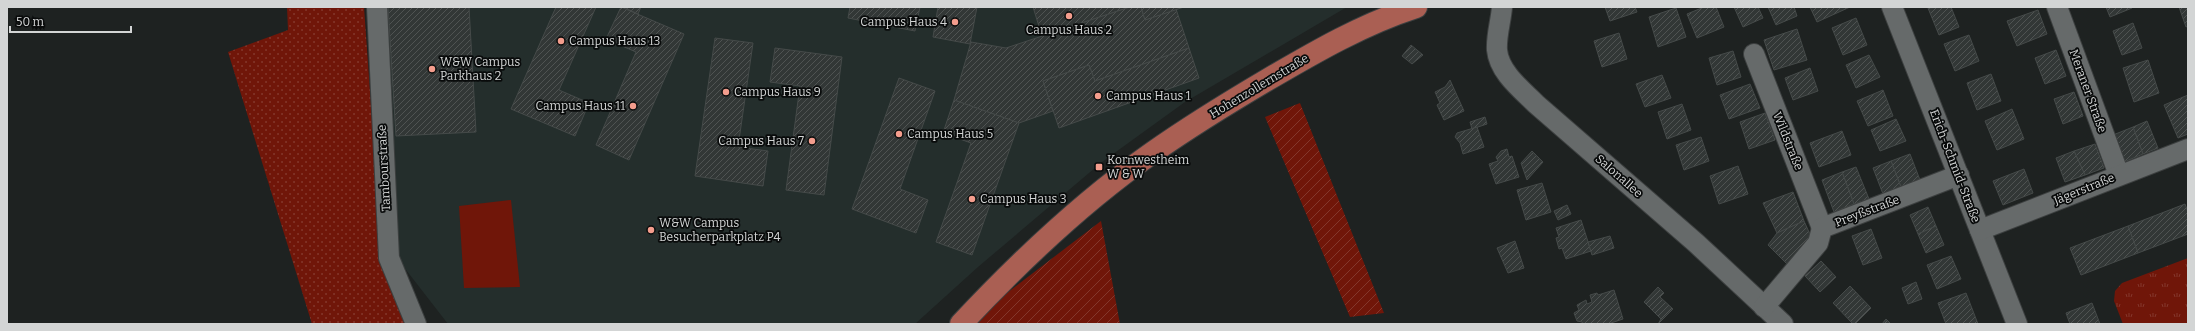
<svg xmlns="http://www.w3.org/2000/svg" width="2195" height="331" viewBox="0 0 2195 331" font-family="Bitter,serif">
  <defs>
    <pattern id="grass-dots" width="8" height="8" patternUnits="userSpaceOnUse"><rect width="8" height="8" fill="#701609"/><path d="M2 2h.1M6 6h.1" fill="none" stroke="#84372c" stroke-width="1.8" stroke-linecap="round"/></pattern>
    <pattern id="park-tufts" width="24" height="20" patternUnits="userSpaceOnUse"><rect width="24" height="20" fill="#701609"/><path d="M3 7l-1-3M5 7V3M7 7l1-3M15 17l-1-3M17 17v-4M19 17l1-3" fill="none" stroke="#84372c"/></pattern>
    <pattern id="garden-furrows" width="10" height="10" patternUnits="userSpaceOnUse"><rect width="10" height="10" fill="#701609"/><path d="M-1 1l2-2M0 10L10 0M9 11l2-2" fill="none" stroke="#84372c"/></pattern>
    <pattern id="building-hatch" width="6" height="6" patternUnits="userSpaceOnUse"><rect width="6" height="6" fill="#323736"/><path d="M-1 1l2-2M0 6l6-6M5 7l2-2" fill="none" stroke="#4f5352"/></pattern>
  </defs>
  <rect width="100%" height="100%" fill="#1e2221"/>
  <!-- built -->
  <path fill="#242e2c" d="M383 7H1347L1185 102 1102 162 978 267 915 324H448L396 257Z"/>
  <!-- grass -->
  <path fill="url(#grass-dots)" d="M287 7H364L382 260 409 324H312L228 52 288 30Z"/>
  <!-- park -->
  <path fill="url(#park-tufts)" d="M2188 258V324H2123L2114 301 2115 291 2122 283Z"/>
  <!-- garden -->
  <g fill="url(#garden-furrows)">
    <path d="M1300 103 1384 313 1350 317 1265 117Z"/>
    <path d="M1101 221 1120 324H976L995 302Z"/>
  </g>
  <!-- pitch -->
  <path fill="#701609" d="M511 200 520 287 464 288 459 206Z"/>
  <!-- building -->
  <g fill="url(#building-hatch)" stroke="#454a49">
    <path d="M388 7H469L476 132 396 136Z"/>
    <path d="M556 7H596L559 90 589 103 575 136 511 109Z"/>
    <path d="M621 7 684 34 629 160 596 145 636 52 606 39Z"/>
    <path d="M623 7H641L638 14Z"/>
    <path d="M850 7H920L915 31 848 18Z"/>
    <path d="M938 7H977L970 44 933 37Z"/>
    <path d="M1033 7H1130L1042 36Z"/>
    <path d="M1130 7H1141L1145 20 1176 9 1189 48 1095 81 1089 65 1043 81 1053 111 1019 123 954 100 971 42 1006 48Z"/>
    <path d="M1141 7H1184L1145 20Z"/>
    <path d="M1605 7H1635L1637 12 1610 21Z"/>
    <path d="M1704 7H1716L1724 27 1697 38 1687 14Z"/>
    <path d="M1734 7H1758L1763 18 1743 27Z"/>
    <path d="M1768 7H1794L1797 16 1776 25Z"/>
    <path d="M1810 7H1850L1817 22Z"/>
    <path d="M1951 7 1959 27 1939 35 1928 8Z"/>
    <path d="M2106 7H2131L2132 8 2110 17Z"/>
    <path d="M2179 7H2188V26L2186 27Z"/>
    <path d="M1676 8 1686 37 1658 47 1649 17Z"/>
    <path d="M2038 10 2047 34 2017 46 2007 21Z"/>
    <path d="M1856 18 1867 45 1843 55 1832 28Z"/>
    <path d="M2133 23 2142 48 2122 55 2113 31Z"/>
    <path d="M1797 29 1807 60 1774 70 1764 40Z"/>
    <path d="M1619 33 1627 59 1602 67 1594 41Z"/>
    <path d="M1969 35 1979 61 1955 71 1944 44Z"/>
    <path d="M715 38 753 43 738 147 768 151 763 186 695 176Z"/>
    <path d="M1411 45 1423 55 1412 64 1402 56Z"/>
    <path d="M775 48 842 57 824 195 786 190 800 86 770 82Z"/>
    <path d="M1189 48 1199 78 1059 128 1043 81 1089 65 1095 81Z"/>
    <path d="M2056 50 2066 76 2045 84 2035 58Z"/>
    <path d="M1733 51 1741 77 1717 85 1709 58Z"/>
    <path d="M1869 55 1880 77 1856 88 1846 65Z"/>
    <path d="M2148 60 2159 93 2134 102 2123 68Z"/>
    <path d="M1810 68 1818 91 1793 100 1785 78Z"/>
    <path d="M1991 74 2001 101 1977 110 1967 83Z"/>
    <path d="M1662 75 1671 98 1645 107 1636 84Z"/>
    <path d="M899 78 935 91 900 189 928 200 916 233 852 209Z"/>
    <path d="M1450 80 1464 111 1444 120 1437 105 1440 103 1435 92 1445 87Z"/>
    <path d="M1750 84 1760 108 1729 119 1720 95Z"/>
    <path d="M1883 90 1893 116 1868 126 1857 101Z"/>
    <path d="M2074 92 2083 116 2063 124 2054 99Z"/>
    <path d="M2188 95V134L2178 138 2164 105Z"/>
    <path d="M954 100 1019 123 972 255 936 242 971 143 943 133Z"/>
    <path d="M1682 104 1691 130 1667 139 1658 112Z"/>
    <path d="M2012 109 2024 139 1997 150 1985 121Z"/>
    <path d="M1765 113 1775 140 1749 149 1740 122Z"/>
    <path d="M1485 117 1487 124 1472 129 1470 122Z"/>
    <path d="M1896 119 1906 141 1880 151 1871 130Z"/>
    <path d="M2147 121 2158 148 2143 154 2133 127Z"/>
    <path d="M1477 127 1484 147 1463 154 1460 143 1455 137 1457 133Z"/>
    <path d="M2133 127 2143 154 2124 162 2113 135Z"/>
    <path d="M1842 131 1851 155 1819 167 1810 143Z"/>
    <path d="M1701 137 1709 161 1684 170 1676 145Z"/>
    <path d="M2095 144 2104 168 2085 175 2074 151Z"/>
    <path d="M1507 149 1509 157 1512 156 1519 177 1496 184 1489 164 1498 161 1496 157 1501 151Z"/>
    <path d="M1532 151 1543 162 1527 180 1521 163Z"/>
    <path d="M2074 151 2085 175 2065 182 2056 158Z"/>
    <path d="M1910 154 1920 180 1901 187 1891 161Z"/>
    <path d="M1891 161 1901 187 1883 194 1873 168Z"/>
    <path d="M1738 166 1748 194 1719 204 1710 176Z"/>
    <path d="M1856 167 1869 199 1854 204 1842 172Z"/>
    <path d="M2024 169 2033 193 2003 205 1993 181Z"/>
    <path d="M1842 172 1854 204 1834 212 1822 180Z"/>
    <path d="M1542 183 1551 212 1526 220 1517 190Z"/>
    <path d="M1793 192 1804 221 1777 233 1763 203Z"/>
    <path d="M2185 204 2188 212V234L2138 253 2128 226Z"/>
    <path d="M1567 205 1571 214 1558 220 1554 211Z"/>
    <path d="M1928 207 1936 226 1918 234 1910 215Z"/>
    <path d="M1581 220 1591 251 1566 259 1562 248 1559 249 1556 238 1559 237 1556 228Z"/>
    <path d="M1804 221 1813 241 1792 269 1768 245 1777 233Z"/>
    <path d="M1936 226 1944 245 1926 253 1918 234Z"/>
    <path d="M2128 226 2138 253 2081 275 2070 248Z"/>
    <path d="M1871 229 1882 258 1863 265 1852 236Z"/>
    <path d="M1610 236 1614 248 1592 255 1588 242Z"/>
    <path d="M1515 241 1524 268 1508 273 1497 248Z"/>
    <path d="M1951 256 1961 279 1937 289 1927 265Z"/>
    <path d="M1821 261 1836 277 1820 292 1805 276Z"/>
    <path d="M1916 282 1922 299 1908 304 1902 288Z"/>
    <path d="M1850 286 1871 308 1855 324H1853L1833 303Z"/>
    <path d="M1658 287 1664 293 1660 297 1673 309 1658 324 1661 319 1644 302Z"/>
    <path d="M1614 290 1623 319 1608 324H1583L1582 322 1577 321 1574 313 1579 310 1577 305 1586 300 1587 304 1592 302 1590 295 1597 293 1598 295Z"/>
    <path d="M1966 293 1978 324H1946L1938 303Z"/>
    <path d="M2092 303 2100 324H2070L2066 313Z"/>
    <path d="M1886 319 1891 324H1882Z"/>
  </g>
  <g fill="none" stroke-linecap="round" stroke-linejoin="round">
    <!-- minor casing -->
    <g stroke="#3d4040" stroke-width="22">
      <g id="minor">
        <path d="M377 7 389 258 416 324"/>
        <path d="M1502 7C1501 21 1496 36 1497 50 1499 72 1521 89 1536 104L1696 243 1783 324"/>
        <path d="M1892 7 2017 324"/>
        <path d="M2057 7 2119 175"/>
        <path d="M1754 54 1822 228"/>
        <path d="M1980 230 2188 149"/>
        <path d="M1764 307 1818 243 1822 228 1959 175"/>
      </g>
    </g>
    <!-- major casing -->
    <g stroke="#3d4040" stroke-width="24">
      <path id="major" d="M961 324C1019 262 1082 202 1152 153 1189 127 1228 103 1267 80 1315 52 1363 24 1416 7"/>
    </g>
    <!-- minor -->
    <use href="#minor" stroke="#666a6a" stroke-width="20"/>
    <!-- major -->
    <use href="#major" stroke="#aa5f53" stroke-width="22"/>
  </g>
  <!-- markers -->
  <g fill="#f49d8d" stroke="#090b0b" stroke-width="1.5">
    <circle cx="1069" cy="16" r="4"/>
    <circle cx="955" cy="22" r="4"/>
    <circle cx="561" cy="41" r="4"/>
    <circle cx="432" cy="69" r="4"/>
    <circle cx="726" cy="92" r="4"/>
    <circle cx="1098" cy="96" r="4"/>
    <circle cx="633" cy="106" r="4"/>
    <circle cx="899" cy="134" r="4"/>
    <circle cx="812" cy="141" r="4"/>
    <rect x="1095" y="163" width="8" height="8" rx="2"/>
    <circle cx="972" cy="199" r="4"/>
    <circle cx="651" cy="230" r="4"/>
  </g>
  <g text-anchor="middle" stroke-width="3.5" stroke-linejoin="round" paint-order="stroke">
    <!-- poi labels -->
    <g font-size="12" fill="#d3d5d5" stroke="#090b0b" text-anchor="start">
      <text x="947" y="26" text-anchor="end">Campus Haus 4</text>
      <text x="1069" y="34" text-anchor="middle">Campus Haus 2</text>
      <text x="569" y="45">Campus Haus 13</text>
      <text x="440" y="66">W&amp;W Campus<tspan x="440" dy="14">Parkhaus 2</tspan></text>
      <text x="734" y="96">Campus Haus 9</text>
      <text x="1106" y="100">Campus Haus 1</text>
      <text x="625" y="110" text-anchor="end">Campus Haus 11</text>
      <text x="907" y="138">Campus Haus 5</text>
      <text x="804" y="145" text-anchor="end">Campus Haus 7</text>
      <text x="1107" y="164">Kornwestheim<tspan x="1107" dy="14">W &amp; W</tspan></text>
      <text x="980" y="203">Campus Haus 3</text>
      <text x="659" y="227">W&amp;W Campus<tspan x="659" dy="14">Besucherparkplatz P4</tspan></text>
    </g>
    <!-- street labels -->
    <g font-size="12" fill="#d3d5d5" stroke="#090b0b">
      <text transform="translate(1259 86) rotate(-31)" y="4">Hohenzollernstraße</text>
      <text transform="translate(2088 91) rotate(70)" y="4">Meraner Straße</text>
      <text transform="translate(1788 141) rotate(68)" y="4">Wildstraße</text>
      <text transform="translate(1955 166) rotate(69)" y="4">Erich-Schmid-Straße</text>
      <text transform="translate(384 168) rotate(-93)" y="4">Tambourstraße</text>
      <text transform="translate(1619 176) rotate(41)" y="4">Salonallee</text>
      <text transform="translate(2084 189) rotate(-22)" y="4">Jägerstraße</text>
      <text transform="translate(1867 211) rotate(-21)" y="4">Preyßstraße</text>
    </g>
  </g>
  <!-- border -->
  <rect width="2195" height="331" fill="none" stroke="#d3d5d5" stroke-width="16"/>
  <!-- scale -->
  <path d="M10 26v6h121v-6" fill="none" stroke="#d3d5d5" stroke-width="2"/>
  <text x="16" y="26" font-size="12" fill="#d3d5d5" stroke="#090b0b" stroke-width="3" paint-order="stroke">50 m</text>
</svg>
